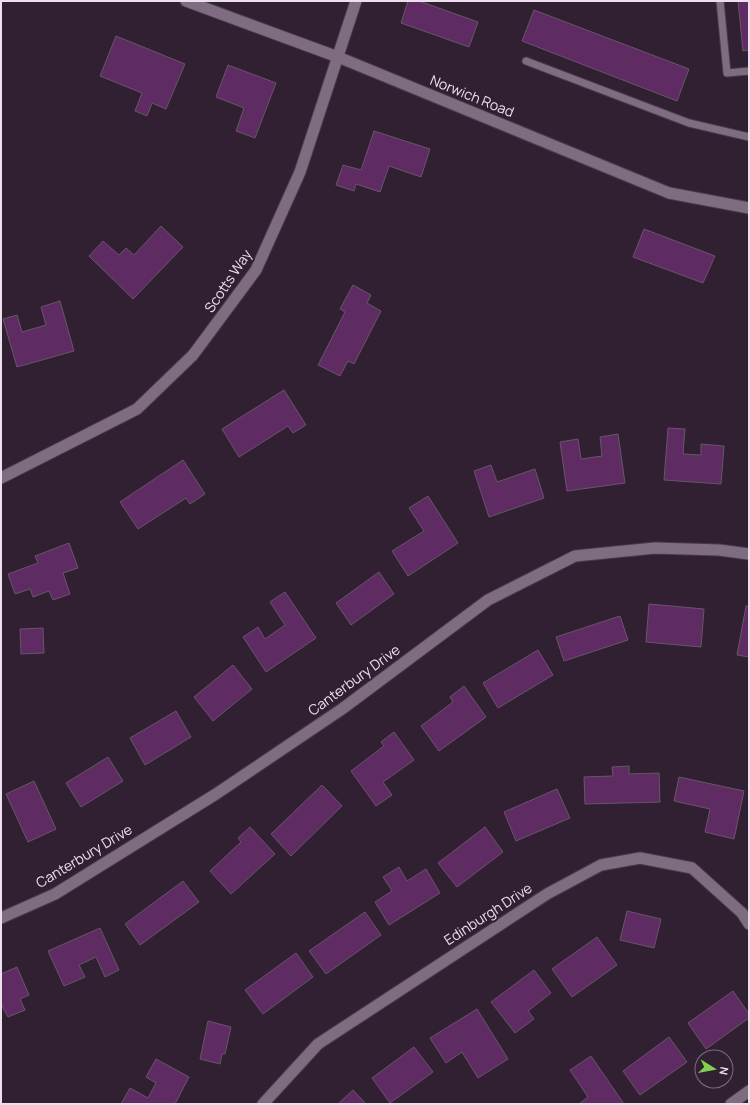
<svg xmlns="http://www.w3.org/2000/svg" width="750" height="1105" viewBox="0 0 750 1105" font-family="Manrope,sans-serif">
  <rect width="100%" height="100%" fill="#302031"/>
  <!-- building -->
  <g fill="#5e2c63" stroke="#685569">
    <path d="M408 1H419L478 22 469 47 401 23Z"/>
    <path d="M738 1H749V50L743 51Z"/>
    <path d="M534 10 689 69 677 101 522 41Z"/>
    <path d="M116 36 185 64 166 109 152 103 147 116 135 111 142 93 100 76Z"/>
    <path d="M228 65 276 83 255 138 236 131 244 108 216 97Z"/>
    <path d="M374 131 430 149 421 177 389 166 380 192 356 184 354 191 336 185 343 165 361 170Z"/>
    <path d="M161 226 183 247 133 299 89 256 103 241 119 255 126 248 134 255Z"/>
    <path d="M644 229 715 256 703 283 633 257Z"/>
    <path d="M353 285 371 295 367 303 381 311 354 364 348 361 340 376 318 365 345 312 340 309Z"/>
    <path d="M60 301 74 351 17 367 3 319 17 315 22 332 46 325 41 307Z"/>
    <path d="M284 390 306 425 293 433 288 426 239 457 222 429Z"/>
    <path d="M668 428 685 429 683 454 701 455V444L724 446 721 484 664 480Z"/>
    <path d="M618 434 625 483 567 491 560 442 578 439 581 459 602 456 600 437Z"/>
    <path d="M183 460 205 494 190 504 186 498 138 529 120 502Z"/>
    <path d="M491 465 497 482 535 469 544 498 489 517 474 471Z"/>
    <path d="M428 496 458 543 408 576 392 551 424 531 409 508Z"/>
    <path d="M69 543 78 568 63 573 70 594 53 600 49 591 33 597 30 589 15 594 8 574 38 563 35 556Z"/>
    <path d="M379 572 394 594 351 625 336 603Z"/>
    <path d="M285 592 316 638 266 672 243 637 258 627 265 639 285 625 270 602Z"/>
    <path d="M649 604 704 609 701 647 646 642Z"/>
    <path d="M746 606H749V657L737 655Z"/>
    <path d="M620 616 628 640 564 661 556 637Z"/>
    <path d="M43 628 44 653 21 654 20 629Z"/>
    <path d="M538 650 553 675 498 708 483 683Z"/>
    <path d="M233 665 252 689 213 721 194 697Z"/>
    <path d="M464 686 486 717 439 751 421 726 453 702 450 697Z"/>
    <path d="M176 711 191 737 145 765 130 738Z"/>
    <path d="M394 732 414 760 383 782 392 795 376 806 351 771 384 746 381 742Z"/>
    <path d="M108 757 123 781 81 807 66 783Z"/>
    <path d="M629 766V774L659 773 660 802 585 804 584 777 613 776 612 767Z"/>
    <path d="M679 777 744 791 734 839 705 832 710 809 674 801Z"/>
    <path d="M34 781 56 829 28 842 6 794Z"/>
    <path d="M322 785 342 806 291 856 271 834Z"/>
    <path d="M557 789 570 818 516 841 504 812Z"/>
    <path d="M250 827 275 854 231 894 210 871 241 842 238 838Z"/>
    <path d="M485 827 503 852 457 887 438 863Z"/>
    <path d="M399 867 407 881 426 869 440 893 389 925 375 902 392 891 383 877Z"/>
    <path d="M183 881 199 902 140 945 125 924Z"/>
    <path d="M627 911 661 919 654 948 620 940Z"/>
    <path d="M365 912 381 935 326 974 309 951Z"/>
    <path d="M100 928 119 970 105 977 96 957 79 965 85 977 64 986 48 951Z"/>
    <path d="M597 937 617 965 572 997 552 969Z"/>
    <path d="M296 953 313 977 263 1014 245 990Z"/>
    <path d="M17 967 29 995 20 999 25 1010 8 1017 1 1004V974Z"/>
    <path d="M534 970 551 993 528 1011 534 1019 515 1033 491 1002Z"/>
    <path d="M733 991 749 1014V1018L706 1049 688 1023Z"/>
    <path d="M477 1009 508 1059 478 1078 462 1052 446 1063 430 1038Z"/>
    <path d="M208 1021 231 1027 225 1054H222L220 1064 200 1059Z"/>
    <path d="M669 1037 687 1062 640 1095 623 1071Z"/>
    <path d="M414 1047 433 1072 390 1103 372 1078Z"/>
    <path d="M591 1056 624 1104H579L588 1097 570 1070Z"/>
    <path d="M156 1059 189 1077 175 1104H121L130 1088 148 1098 156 1083 146 1077Z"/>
    <path d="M353 1090 366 1104H338Z"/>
  </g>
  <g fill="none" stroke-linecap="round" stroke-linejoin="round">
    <!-- service casing -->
    <g stroke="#4a3d4b" stroke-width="9">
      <g id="service">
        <path d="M720 1 727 73 749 71"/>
        <path d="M526 61 689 123 749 137"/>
      </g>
    </g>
    <!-- minor casing -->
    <g stroke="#4a3d4b" stroke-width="13">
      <g id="minor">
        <path d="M186 1 338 57 669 193 749 208"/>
        <path d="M1 478 137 409 193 355 256 270 300 172 356 1"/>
        <path d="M1 918 55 894 216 794 342 709 488 600 575 556 655 548 719 550 749 554"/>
        <path d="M263 1104 318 1044 547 894 601 865 640 858 692 868 742 913 749 924"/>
        <path d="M731 1104 749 1091"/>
      </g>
    </g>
    <!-- service -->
    <use href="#service" stroke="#7f6c80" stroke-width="7"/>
    <!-- minor -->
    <use href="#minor" stroke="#7f6c80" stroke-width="11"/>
  </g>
  <g text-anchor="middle" stroke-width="4" stroke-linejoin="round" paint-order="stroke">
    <!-- street labels -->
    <g font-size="14" fill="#ebe0eb" stroke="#302031">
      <text transform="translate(472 96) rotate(22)" y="5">Norwich Road</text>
      <text transform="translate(228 281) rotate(-56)" y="5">Scotts Way</text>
      <text transform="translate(354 680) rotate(-36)" y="5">Canterbury Drive</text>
      <text transform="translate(84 856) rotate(-31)" y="5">Canterbury Drive</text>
      <text transform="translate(488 914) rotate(-33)" y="5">Edinburgh Drive</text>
    </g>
  </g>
  <!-- border -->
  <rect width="750" height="1105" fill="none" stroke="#ebe0eb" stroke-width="4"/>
  <!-- north arrow -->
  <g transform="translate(714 1069) rotate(101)"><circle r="19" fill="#302031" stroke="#7b6d7b"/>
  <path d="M0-3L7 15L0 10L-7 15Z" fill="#82d050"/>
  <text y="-6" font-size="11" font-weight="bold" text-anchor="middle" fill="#ebe0eb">N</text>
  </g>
</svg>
